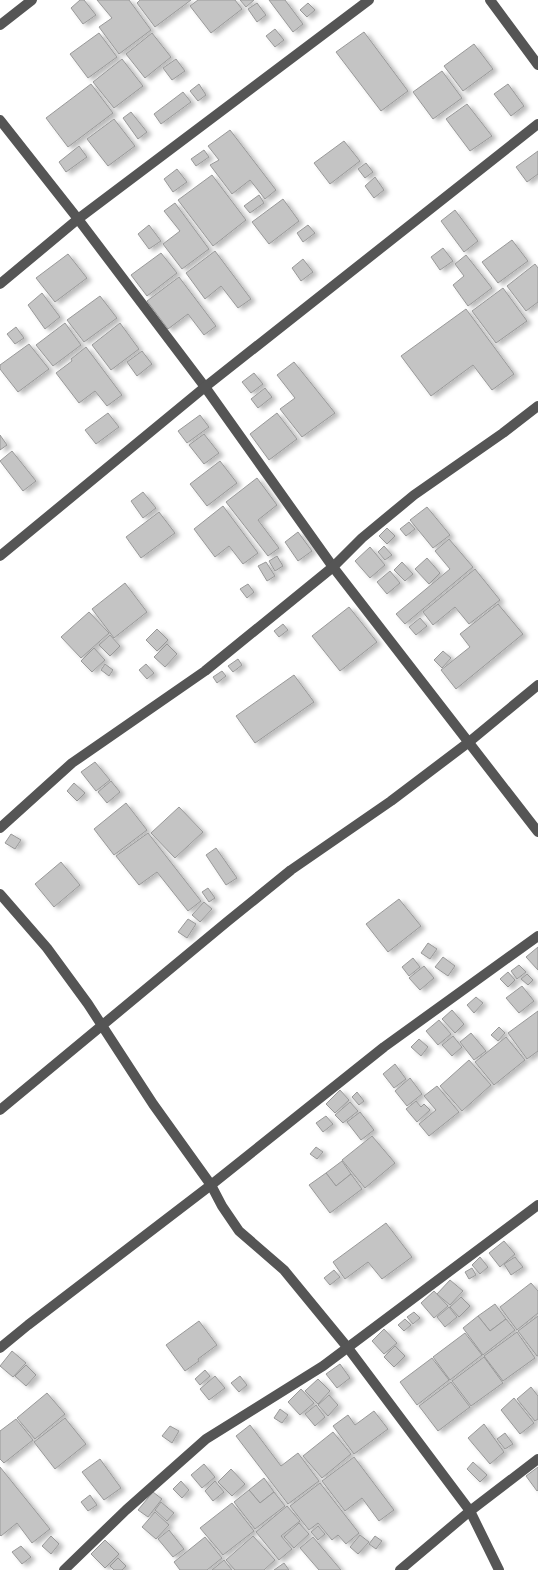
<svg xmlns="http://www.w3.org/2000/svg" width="538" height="1570" viewBox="0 0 538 1570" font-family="'Golos Text',sans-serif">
  <defs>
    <filter id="shadow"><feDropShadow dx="4.5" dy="2.5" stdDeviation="2" flood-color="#0004"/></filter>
  </defs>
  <rect width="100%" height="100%" fill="#fff"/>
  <!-- building -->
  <g fill="#c4c4c4" stroke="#999" filter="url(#shadow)">
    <path d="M80 0H84L96 15 83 24 71 8Z"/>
    <path d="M97 0H129L151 30 119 54 99 27 112 18Z"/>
    <path d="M140 0H191L155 27 137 3Z"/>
    <path d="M198 0H235L242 9 211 33 190 6Z"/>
    <path d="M240 0H254L246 7Z"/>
    <path d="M269 0H285L303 24 293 32Z"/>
    <path d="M257 3 266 15 257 22 248 9Z"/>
    <path d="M308 3 315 10 307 17 300 10Z"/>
    <path d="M275 29 284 40 275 47 266 36Z"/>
    <path d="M364 32 408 91 381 111 336 52Z"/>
    <path d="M99 33 117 57 88 78 70 54Z"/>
    <path d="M152 33 171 57 145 78 126 54Z"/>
    <path d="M474 44 493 69 463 91 444 66Z"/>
    <path d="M122 59 143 86 114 108 93 82Z"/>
    <path d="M176 59 185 71 172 80 163 68Z"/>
    <path d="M442 71 462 98 433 119 413 92Z"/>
    <path d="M91 84 113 113 68 147 46 118Z"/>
    <path d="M199 84 206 95 198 101 190 91Z"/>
    <path d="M508 84 524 106 511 116 494 94Z"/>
    <path d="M183 92 191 102 161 124 154 114Z"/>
    <path d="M467 104 492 136 470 151 446 119Z"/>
    <path d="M131 112 147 132 138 139 123 118Z"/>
    <path d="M114 119 135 146 108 166 87 139Z"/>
    <path d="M230 130 276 190 265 199 250 180 232 194 210 165 219 160 208 146Z"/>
    <path d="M344 141 360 161 330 184 314 163Z"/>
    <path d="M79 146 87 157 66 172 59 162Z"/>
    <path d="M204 150 209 157 196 166 191 159Z"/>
    <path d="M538 151V174L527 182 516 167Z"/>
    <path d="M366 163 373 172 365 178 358 169Z"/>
    <path d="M177 169 187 182 173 192 164 179Z"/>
    <path d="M212 175 246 220 213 246 178 200Z"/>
    <path d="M375 177 384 190 374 198 365 186Z"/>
    <path d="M259 195 264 203 250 213 244 206Z"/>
    <path d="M283 199 299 221 269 244 252 222Z"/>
    <path d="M175 203 209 249 182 269 163 244 180 231 164 211Z"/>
    <path d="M455 210 478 241 464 252 441 221Z"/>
    <path d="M149 225 161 241 149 249 138 234Z"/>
    <path d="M308 225 315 233 303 242 297 233Z"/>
    <path d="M512 240 528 261 498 283 482 262Z"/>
    <path d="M443 248 453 261 440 270 431 257Z"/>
    <path d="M215 251 251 299 238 308 221 286 205 299 186 273Z"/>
    <path d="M161 253 177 273 147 296 131 275Z"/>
    <path d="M68 254 87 278 55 302 36 278Z"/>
    <path d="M466 255 492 288 468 306 453 285 464 276 455 264Z"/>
    <path d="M303 259 313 272 301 281 292 268Z"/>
    <path d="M535 264 538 268V302L526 311 507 286Z"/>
    <path d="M179 277 216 326 204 335 188 314 168 329 147 301Z"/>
    <path d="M503 288 527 321 496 343 472 311Z"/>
    <path d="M42 293 60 317 45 329 28 305Z"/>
    <path d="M100 296 117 318 84 342 67 320Z"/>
    <path d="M466 309 514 374 492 390 473 365 431 396 401 356Z"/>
    <path d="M65 323 81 345 53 366 36 345Z"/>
    <path d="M120 323 139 349 111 370 92 345Z"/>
    <path d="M16 327 24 338 15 344 7 334Z"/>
    <path d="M29 344 49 369 18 392 0 369V365Z"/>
    <path d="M86 347 122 395 107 406 95 391 79 403 56 373 72 361 71 359Z"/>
    <path d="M142 351 152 364 137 376 127 362Z"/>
    <path d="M294 362 335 413 302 437 280 409 295 398 277 375Z"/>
    <path d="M254 373 263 384 251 393 242 382Z"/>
    <path d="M265 388 272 397 258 408 251 399Z"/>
    <path d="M108 413 119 427 96 444 85 430Z"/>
    <path d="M277 413 297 439 269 460 250 434Z"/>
    <path d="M200 415 209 427 187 443 178 431Z"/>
    <path d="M204 434 219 453 204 464 189 445Z"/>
    <path d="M0 435 7 445 0 450Z"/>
    <path d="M12 451 36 481 23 491 0 461Z"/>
    <path d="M220 461 237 483 207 506 190 484Z"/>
    <path d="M257 478 277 505 258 520 279 548 268 556 226 502Z"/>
    <path d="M143 492 156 508 143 518 131 501Z"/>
    <path d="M223 506 258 553 243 564 229 546 215 557 194 529Z"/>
    <path d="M427 507 450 535 433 548 410 520Z"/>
    <path d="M159 512 175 533 141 558 126 537Z"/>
    <path d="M409 522 415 529 406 536 400 529Z"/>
    <path d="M387 528 395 536 387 544 379 536Z"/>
    <path d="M298 532 312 551 298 561 285 542Z"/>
    <path d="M449 539 473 567 405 624 396 614 450 569 435 551Z"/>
    <path d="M384 546 392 555 385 560 378 552Z"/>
    <path d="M370 547 385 565 370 578 355 561Z"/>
    <path d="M277 556 283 566 275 571 269 561Z"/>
    <path d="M427 558 440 573 429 584 415 569Z"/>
    <path d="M266 562 275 576 267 581 258 566Z"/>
    <path d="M402 562 413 574 405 581 394 570Z"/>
    <path d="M475 569 500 600 469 624 455 607 433 625 423 612Z"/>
    <path d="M390 571 400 583 387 594 377 582Z"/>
    <path d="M125 583 147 612 114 638 92 609Z"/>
    <path d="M248 584 254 592 247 598 240 589Z"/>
    <path d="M498 604 523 634 456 689 441 670 470 647 460 634Z"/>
    <path d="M349 607 377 642 340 671 312 636Z"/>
    <path d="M89 612 109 633 81 658 61 637Z"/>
    <path d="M420 618 427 626 416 635 409 627Z"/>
    <path d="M283 624 288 630 279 637 274 631Z"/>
    <path d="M157 629 168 640 157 651 146 640Z"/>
    <path d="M110 635 120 646 110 656 99 645Z"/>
    <path d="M167 644 177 654 165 667 154 657Z"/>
    <path d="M94 648 105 660 92 672 81 661Z"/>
    <path d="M443 651 451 658 442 668 434 660Z"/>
    <path d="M238 659 242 665 233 672 228 666Z"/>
    <path d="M105 664 113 670 109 676 101 670Z"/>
    <path d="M146 664 154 673 147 679 139 670Z"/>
    <path d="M222 671 226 676 217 683 213 677Z"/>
    <path d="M294 675 314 702 255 743 236 716Z"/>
    <path d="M95 762 110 780 96 791 81 772Z"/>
    <path d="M111 781 120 792 107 803 98 792Z"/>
    <path d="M74 783 85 793 77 801 67 791Z"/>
    <path d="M126 803 147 830 114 855 94 829Z"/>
    <path d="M179 807 203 832 175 858 151 833Z"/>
    <path d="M148 833 201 901 188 911 157 872 139 885 116 856Z"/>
    <path d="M11 834 21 840 15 849 5 843Z"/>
    <path d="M216 848 237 878 226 885 206 855Z"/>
    <path d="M61 862 80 885 54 907 35 884Z"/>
    <path d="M208 888 215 898 209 902 202 892Z"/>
    <path d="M399 899 421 926 388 952 366 924Z"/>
    <path d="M204 902 212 909 200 922 192 915Z"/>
    <path d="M188 919 196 924 187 938 178 932Z"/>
    <path d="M428 943 437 949 430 959 421 953Z"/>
    <path d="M538 947V970L526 957Z"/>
    <path d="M443 957 455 966 448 976 435 967Z"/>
    <path d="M413 958 420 967 409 976 402 967Z"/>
    <path d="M519 965 526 972 517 979 511 971Z"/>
    <path d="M424 966 434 978 420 990 409 978Z"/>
    <path d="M508 972 515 980 508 987 500 979Z"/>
    <path d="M527 974 533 980 528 985 521 979Z"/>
    <path d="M522 986 534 1001 519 1013 506 998Z"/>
    <path d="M476 997 483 1003 474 1013 467 1005Z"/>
    <path d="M452 1010 464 1024 455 1033 442 1019Z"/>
    <path d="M538 1011V1051L527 1059 508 1033Z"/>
    <path d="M439 1020 451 1034 438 1045 426 1031Z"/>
    <path d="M499 1027 505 1033 498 1041 491 1035Z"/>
    <path d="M471 1033 486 1051 474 1060 460 1042Z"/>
    <path d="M453 1036 462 1047 452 1056 442 1045Z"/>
    <path d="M506 1037 525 1060 494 1085 475 1062Z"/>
    <path d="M419 1039 428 1047 421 1056 411 1047Z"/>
    <path d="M469 1060 491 1085 462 1111 440 1086Z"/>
    <path d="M395 1064 406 1079 394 1088 383 1074Z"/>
    <path d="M410 1078 422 1094 407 1106 395 1091Z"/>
    <path d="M437 1086 459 1112 429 1136 419 1124 436 1110 424 1096Z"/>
    <path d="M340 1090 349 1100 335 1113 326 1104Z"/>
    <path d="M357 1092 364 1101 359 1105 352 1097Z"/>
    <path d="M416 1101 421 1107 424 1104 430 1110 417 1122 406 1109Z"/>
    <path d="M350 1102 358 1111 343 1123 335 1115Z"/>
    <path d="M360 1112 374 1130 361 1140 347 1122Z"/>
    <path d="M326 1116 333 1124 323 1132 316 1123Z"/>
    <path d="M372 1136 395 1163 365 1188 342 1160Z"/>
    <path d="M316 1147 323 1152 317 1159 310 1154Z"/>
    <path d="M342 1161 351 1174 336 1186 326 1173Z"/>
    <path d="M326 1173 336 1186 351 1174 362 1189 330 1213 309 1185Z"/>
    <path d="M386 1223 412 1257 382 1279 368 1262 345 1279 333 1262Z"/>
    <path d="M504 1241 515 1254 500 1267 489 1253Z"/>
    <path d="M480 1257 488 1267 480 1274 472 1265Z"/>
    <path d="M515 1257 523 1267 511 1275 504 1264Z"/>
    <path d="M472 1268 476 1275 469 1279 465 1272Z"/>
    <path d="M334 1270 340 1277 330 1285 324 1278Z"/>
    <path d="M450 1280 463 1291 450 1305 437 1294Z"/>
    <path d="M531 1283 538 1291V1313L517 1330 500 1307Z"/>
    <path d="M434 1291 448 1306 434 1318 421 1303Z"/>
    <path d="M461 1297 470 1306 459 1317 450 1307Z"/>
    <path d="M495 1304 506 1319 490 1331 478 1316Z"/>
    <path d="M449 1307 457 1317 445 1327 437 1317Z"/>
    <path d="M414 1312 420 1318 413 1324 407 1317Z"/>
    <path d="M478 1316 490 1331 506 1319 515 1330 483 1355 463 1328Z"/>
    <path d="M538 1316V1356H537L518 1331Z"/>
    <path d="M405 1319 411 1325 404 1331 398 1325Z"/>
    <path d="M199 1321 217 1345 198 1359 199 1361 185 1371 166 1345Z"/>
    <path d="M384 1329 397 1343 384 1354 372 1341Z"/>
    <path d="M517 1332 535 1358 503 1381 484 1356Z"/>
    <path d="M465 1333 482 1355 450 1380 433 1357Z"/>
    <path d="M395 1346 405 1356 394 1367 384 1357Z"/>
    <path d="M12 1351 26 1363 13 1377 0 1366Z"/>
    <path d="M484 1357 503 1383 471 1406 452 1381Z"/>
    <path d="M432 1358 449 1380 417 1405 400 1382Z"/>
    <path d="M340 1364 350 1378 337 1388 326 1374Z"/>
    <path d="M26 1365 36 1375 26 1386 15 1376Z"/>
    <path d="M205 1370 210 1376 200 1385 195 1379Z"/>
    <path d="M215 1376 225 1388 209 1400 200 1389Z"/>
    <path d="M240 1376 247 1385 239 1392 231 1383Z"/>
    <path d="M318 1379 330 1391 318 1404 305 1391Z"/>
    <path d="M451 1382 470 1407 438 1431 419 1406Z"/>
    <path d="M531 1387 538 1396V1419L535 1421 517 1399Z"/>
    <path d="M301 1389 314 1403 300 1415 288 1402Z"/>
    <path d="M47 1393 65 1414 35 1439 17 1418Z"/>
    <path d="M329 1395 338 1405 328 1416 318 1405Z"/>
    <path d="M514 1398 534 1423 520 1434 501 1410Z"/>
    <path d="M316 1405 325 1417 315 1426 305 1414Z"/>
    <path d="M280 1409 288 1415 282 1423 274 1418Z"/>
    <path d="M374 1411 388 1429 354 1454 333 1426 348 1415 355 1425Z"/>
    <path d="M65 1418 86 1444 55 1469 34 1442Z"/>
    <path d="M16 1419 33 1440 4 1463 0 1459V1431Z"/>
    <path d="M484 1424 504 1452 490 1464 468 1438Z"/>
    <path d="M250 1425 281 1466 298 1453 319 1481 288 1504 236 1436Z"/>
    <path d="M170 1426 179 1431 172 1443 162 1436Z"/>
    <path d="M333 1432 351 1454 322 1478 303 1456Z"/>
    <path d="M505 1433 513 1444 505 1449 497 1439Z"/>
    <path d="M354 1457 394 1510 379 1521 362 1498 345 1511 322 1481Z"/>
    <path d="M100 1459 121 1488 104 1500 82 1472Z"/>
    <path d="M473 1462 487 1475 480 1482 467 1469Z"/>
    <path d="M204 1464 215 1477 202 1488 191 1475Z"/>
    <path d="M0 1467 50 1529 32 1543 17 1523 1 1536 0 1535Z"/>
    <path d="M538 1467V1490L537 1491 526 1476Z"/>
    <path d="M231 1469 245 1484 232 1496 218 1482Z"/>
    <path d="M264 1478 274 1492 260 1503 249 1490Z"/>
    <path d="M181 1481 189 1490 182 1498 173 1489Z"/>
    <path d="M215 1481 224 1492 213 1501 205 1491Z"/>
    <path d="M320 1483 359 1533 346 1544 338 1535 332 1540 318 1523 309 1530 290 1506Z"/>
    <path d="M249 1490 260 1503 274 1492 285 1506 255 1529 234 1502Z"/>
    <path d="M153 1492 162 1499 148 1517 138 1510Z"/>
    <path d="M90 1495 97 1505 88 1511 81 1502Z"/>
    <path d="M161 1502 174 1513 167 1521 155 1510Z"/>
    <path d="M232 1503 254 1531 223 1555 200 1528Z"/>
    <path d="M287 1506 300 1521 281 1536 292 1549 279 1560 256 1532Z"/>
    <path d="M155 1512 169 1525 156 1539 142 1527Z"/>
    <path d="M299 1523 309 1534 294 1548 284 1537Z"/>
    <path d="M318 1526 325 1534 318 1540 311 1532Z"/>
    <path d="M169 1530 184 1549 173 1557 158 1539Z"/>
    <path d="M360 1535 369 1542 358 1554 350 1547Z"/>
    <path d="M51 1536 59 1544 51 1554 42 1546Z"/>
    <path d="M253 1536 275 1560 264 1570H235L226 1560Z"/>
    <path d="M375 1536 382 1541 376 1549 369 1544Z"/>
    <path d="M205 1537 222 1558 207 1570H180L174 1562Z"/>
    <path d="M313 1537 341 1570H319L300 1548Z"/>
    <path d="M105 1540 119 1554 105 1568 91 1554Z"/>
    <path d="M21 1546 31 1557 22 1564 12 1552Z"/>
    <path d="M118 1558 126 1566 122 1570H114L110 1566Z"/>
    <path d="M224 1560 232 1570H212Z"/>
    <path d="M284 1563 289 1570H274Z"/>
  </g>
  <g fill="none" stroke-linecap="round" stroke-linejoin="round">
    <!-- minor -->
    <g stroke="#555" stroke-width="10">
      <path d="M490 0 538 65"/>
      <path d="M0 25 32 0"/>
      <path d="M0 120 78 219 205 387 333 567 538 832"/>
      <path d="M0 284 78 219 369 0"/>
      <path d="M0 556 205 387 538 124"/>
      <path d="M0 828 72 763 205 671 333 567 362 538 414 495 503 433 538 406"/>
      <path d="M0 894 47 948 88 1004 153 1104 211 1185 222 1206 239 1231 284 1270 348 1348 470 1511 499 1570"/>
      <path d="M0 1110 228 921 291 870 391 801 469 742 538 685"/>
      <path d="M0 1348 28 1325 211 1185 384 1047 538 936"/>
      <path d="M64 1570 126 1510 206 1439 323 1366 538 1205"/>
      <path d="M400 1570 470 1511 538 1459"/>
    </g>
  </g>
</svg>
